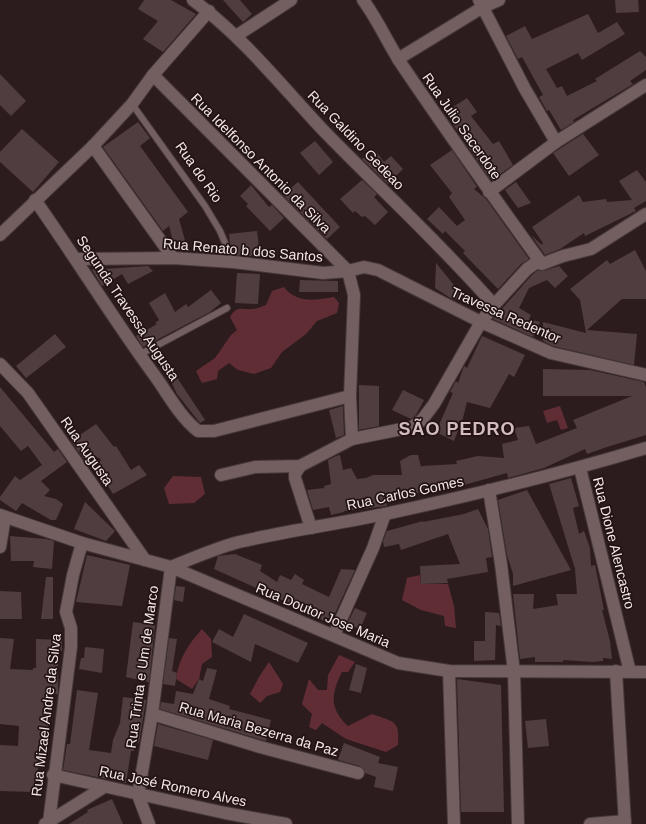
<svg xmlns="http://www.w3.org/2000/svg" width="646" height="824" viewBox="0 0 646 824" font-family="Helvetica,sans-serif">
  <rect width="100%" height="100%" fill="#2d1c1e"/>
  <!-- green -->
  <g fill="#612d35">
    <path d="M284 287C297 304 315 300 334 297L339 303 337 313 317 321 306 334 282 352 271 368 254 374 238 370 229 363 218 371 217 379 202 383 196 371 215 358 231 335 237 330 230 317C237 305 241 310 253 309 257 309 262 306 266 305L272 291Z"/>
    <path d="M560 406 568 428 561 430 557 420 547 423 543 411Z"/>
    <path d="M173 476 201 477 205 494 194 503 169 504 164 488Z"/>
    <path d="M420 575 421 584H448L454 606 456 628 445 626 444 616 421 610 402 600 407 578Z"/>
    <path d="M202 629 211 639 212 657 202 664 199 679 192 689 176 679C179 658 188 645 202 629Z"/>
    <path d="M339 655 355 662 348 672H342C331 694 329 708 348 726L372 714C394 722 400 720 398 745L386 752 346 739 322 723 316 730 309 727 312 714 302 704 309 679 318 690H327L328 675Z"/>
    <path d="M269 662 283 684 280 692 267 696 260 703 250 694 259 677Z"/>
  </g>
  <!-- building -->
  <g fill="#503d3f">
    <path d="M144 0H171L196 14 163 52 143 39 158 21 138 9Z"/>
    <path d="M223 0H240L252 14 243 22Z"/>
    <path d="M615 0H638L639 12 616 13Z"/>
    <path d="M588 14 598 33 617 22 625 34 582 60 578 53 546 69 557 88 562 86 567 96 597 81 595 79 640 51 646 57V70L630 81 633 84 573 120 574 122 561 130 549 110 547 111 539 97 543 95 522 57 518 59 506 36 525 26 532 39Z"/>
    <path d="M0 74 26 101 11 116 0 105Z"/>
    <path d="M467 98 477 112 471 116 493 144 499 141 513 165 496 177 490 179 445 112Z"/>
    <path d="M138 122 150 138 140 146 188 212 179 219 186 244 175 248 169 226 163 231 103 147Z"/>
    <path d="M22 129 59 162 33 192 0 162V152Z"/>
    <path d="M583 134 599 155 569 176 553 153Z"/>
    <path d="M315 141 333 162 319 175 300 153Z"/>
    <path d="M375 150 384 162 391 156 403 169 388 184 362 159Z"/>
    <path d="M452 150 477 187 474 189 486 199 529 259 521 264 498 289 463 253 465 251 445 231 443 234 427 219 439 207 457 226 465 220 449 197 452 193 430 165Z"/>
    <path d="M637 170 646 182V201L634 208 636 211 585 236 584 233 560 249 545 255 531 235 542 245 543 243 532 227 579 195 583 202 606 199 607 202 632 200 619 181Z"/>
    <path d="M362 180 377 194 374 197 388 212 375 225 365 216 362 217 355 211 353 213 340 199Z"/>
    <path d="M298 182 340 227 327 239 283 195Z"/>
    <path d="M516 182 531 203 518 208 505 190Z"/>
    <path d="M251 185 269 207 272 205 284 218 270 231 246 206 248 204 240 196Z"/>
    <path d="M257 231 260 255 247 256 235 255 230 244 229 234Z"/>
    <path d="M635 250 646 271V299H622L587 330 637 334 634 365 553 346 543 341V322L586 333 580 300 570 289 607 260 610 264Z"/>
    <path d="M436 263 466 300 452 299 435 288Z"/>
    <path d="M98 266H101L103 269 148 266 153 271 128 284 122 274 102 286 92 270Z"/>
    <path d="M559 266 568 276 555 288 547 280 529 288 519 308 531 315 529 319 540 322 533 337 493 319 532 275 538 270 543 271Z"/>
    <path d="M237 273 260 274 258 304 235 303Z"/>
    <path d="M300 280 338 281V292H299Z"/>
    <path d="M211 290 221 303 210 312 143 347 136 336 157 324 155 323 159 320 149 303 165 293 175 312 186 304 188 307Z"/>
    <path d="M55 334 66 347 26 378 16 366Z"/>
    <path d="M482 336 525 355 514 377 509 374 490 408 467 402 463 418 454 441 436 432 453 393 450 392 456 381 458 383 464 366 467 368Z"/>
    <path d="M543 369 590 370 644 382 646 387V435L607 447 587 454 585 449 544 468 508 478 507 473 453 488H442L398 497H385L387 506 344 511V512L331 515 329 507 313 510 307 490 324 488V486L331 484 328 460 336 456 340 455 343 470 351 468 357 479 366 478 373 475H402L400 461 411 455H418L421 467 422 466 457 464 456 461 478 456 504 458 502 444 518 440 514 428 529 426 536 444 577 428 573 420 632 396H543Z"/>
    <path d="M172 370 205 420 200 423 177 394 167 373Z"/>
    <path d="M359 385 379 386V426L359 430Z"/>
    <path d="M0 387 54 452 58 449 67 462 41 481 50 490 44 496 56 499 63 504 56 520H51L22 503 16 511 0 500V497L15 476 20 480 42 465 28 446 21 451 0 426Z"/>
    <path d="M403 390 424 400 416 415 411 419 392 410Z"/>
    <path d="M343 406 344 435 336 438 329 410Z"/>
    <path d="M96 424 114 447 116 446 131 470 139 465 147 475 113 494 97 469 101 459 89 453 85 461 71 441Z"/>
    <path d="M571 478 579 506 573 508 579 534 584 531 590 548 591 566 595 565 604 610H602L610 641 612 659 603 658V661L593 662 563 660V662H535V657L520 659 513 594H534L533 609 558 605 556 594H577L575 569 549 484Z"/>
    <path d="M527 490 571 570 513 586V574L507 555 498 500Z"/>
    <path d="M85 502 115 531 106 541 74 529Z"/>
    <path d="M478 509 488 529 492 557 486 558 488 572 447 579 448 583 421 584 420 566 460 564 448 534 401 550 399 544 384 547 383 541 387 531 423 521V522L464 514Z"/>
    <path d="M10 536 46 539 54 541 52 569 33 567 34 561H11Z"/>
    <path d="M235 554 262 565 260 571 277 582 280 575 291 580 295 574 304 580 302 584 329 597 341 569 355 570 330 624 280 599 279 601 254 587 214 569 218 556Z"/>
    <path d="M87 555 130 565 122 606 76 602Z"/>
    <path d="M46 577H53V619H41Z"/>
    <path d="M176 586 185 587 183 602 174 600Z"/>
    <path d="M0 591 21 592 22 619H0Z"/>
    <path d="M355 608 367 613 360 629 347 624Z"/>
    <path d="M485 612 499 613 501 626 496 625 495 660 474 661V641H485Z"/>
    <path d="M244 614 308 643 298 663 255 644 251 662 212 642 219 629 233 637Z"/>
    <path d="M133 622 155 625 149 682 126 677Z"/>
    <path d="M0 638 14 639 10 669 33 670V668H36V639L62 640V651H58V694H53L48 717V726L43 760 40 768H38L33 792 0 791V745L18 746 19 726 0 724Z"/>
    <path d="M169 638 177 639 172 671 177 673 175 686 163 684Z"/>
    <path d="M85 647 104 649 102 673 79 669 81 658H84Z"/>
    <path d="M356 664 367 668 361 693 349 690Z"/>
    <path d="M207 668 217 670 209 699 230 706 229 709 271 720 266 741 160 709 161 702 174 704 176 691 193 694 199 679 203 681Z"/>
    <path d="M457 679 501 685 504 812H461Z"/>
    <path d="M77 690 98 693 89 750 111 753 113 740 120 723 123 697 146 700 139 743 135 742 134 751H131L126 783 63 770 67 744H70Z"/>
    <path d="M546 719 549 746 528 748 525 721Z"/>
    <path d="M158 724 213 740 208 760 154 746Z"/>
    <path d="M344 743 380 757 378 763 398 767 393 791 374 787 376 777 365 773 360 766 338 760Z"/>
    <path d="M112 799 123 824H69L88 812 87 810Z"/>
  </g>
  <g fill="none" stroke-linecap="round" stroke-linejoin="round">
    <!-- lane casing -->
    <g stroke="#463839" stroke-width="8">
      <g id="lane">
        <path d="M132 104 205 206 220 231 233 262"/>
        <path d="M139 355 227 308"/>
      </g>
    </g>
    <!-- street casing -->
    <g stroke="#463839" stroke-width="14">
      <g id="street">
        <path d="M193 0C243 37 280 84 322 129 379 188 440 243 494 305"/>
        <path d="M363 0C378 20 388 44 402 65 448 133 495 199 542 264"/>
        <path d="M479 0 525 89 556 142"/>
        <path d="M236 36 291 0"/>
        <path d="M398 59 483 7 499 0"/>
        <path d="M153 75 348 271 354 295 350 396 352 439"/>
        <path d="M93 146 173 258"/>
        <path d="M489 192 556 142 646 85"/>
        <path d="M35 200C76 258 113 319 155 376 168 394 180 417 198 431H214L350 396"/>
        <path d="M0 235 93 146 132 104 153 75 209 11"/>
        <path d="M77 259 173 258 233 262 323 273 348 271 364 267 378 270 481 322 551 353 646 375"/>
        <path d="M0 364 28 393 145 560"/>
        <path d="M300 466 295 474V478L311 528"/>
        <path d="M580 468 630 672"/>
        <path d="M221 475 255 467 300 466 352 439 412 427 422 420 434 404 481 322 494 305 527 269 537 262 542 264 563 256 591 249 646 214"/>
        <path d="M489 490 501 564 514 672 518 824"/>
        <path d="M0 515 82 543 171 567 398 663 449 671 646 672"/>
        <path d="M0 547 5 517"/>
        <path d="M334 635 373 548 385 514"/>
        <path d="M449 671 454 824"/>
        <path d="M616 671 625 824"/>
        <path d="M152 714 260 747 358 773"/>
        <path d="M53 775 225 813 286 824"/>
        <path d="M49 822 71 647V628L66 612 73 575 82 543"/>
        <path d="M45 824 104 787"/>
        <path d="M149 824 138 795 152 714 171 567C193 558 216 548 239 542 287 531 336 524 385 514 473 495 560 474 646 448"/>
        <path d="M590 824 625 821"/>
      </g>
    </g>
    <!-- lane -->
    <use href="#lane" stroke="#735e60" stroke-width="6"/>
    <!-- street -->
    <use href="#street" stroke="#735e60" stroke-width="12"/>
  </g>
  <g text-anchor="middle" stroke-width="3.5" stroke-linejoin="round" paint-order="stroke">
    <!-- street labels -->
    <g font-size="14" fill="#f3e7e8" stroke="#231315">
      <text transform="translate(462 126) rotate(55)" y="5">Rua Julio Sacerdote</text>
      <text transform="translate(356 140) rotate(46)" y="5">Rua Galdino Gedeao</text>
      <text transform="translate(261 163) rotate(45)" y="5">Rua Idelfonso Antonio da Silva</text>
      <text transform="translate(199 172) rotate(55)" y="5">Rua do Rio</text>
      <text transform="translate(243 250) rotate(5)" y="5">Rua Renato b dos Santos</text>
      <text transform="translate(128 308) rotate(56)" y="5">Segunda Travessa Augusta</text>
      <text transform="translate(506 315) rotate(24)" y="5">Travessa Redentor</text>
      <text transform="translate(87 451) rotate(55)" y="5">Rua Augusta</text>
      <text transform="translate(405 493) rotate(-12)" y="5">Rua Carlos Gomes</text>
      <text transform="translate(614 543) rotate(76)" y="5">Rua Dione Alencastro</text>
      <text transform="translate(323 615) rotate(23)" y="5">Rua Doutor Jose Maria</text>
      <text transform="translate(142 667) rotate(-82)" y="5">Rua Trinta e Um de Marco</text>
      <text transform="translate(46 715) rotate(-83)" y="5">Rua Mizael Andre da Silva</text>
      <text transform="translate(259 729) rotate(16)" y="5">Rua Maria Bezerra da Paz</text>
      <text transform="translate(173 786) rotate(12)" y="5">Rua José Romero Alves</text>
    </g>
    <!-- district labels -->
    <g font-size="18" font-weight="bold" letter-spacing="1" fill="#d3bcbe" stroke="#231315">
      <text x="457" y="435">SÃO PEDRO</text>
    </g>
  </g>
</svg>
